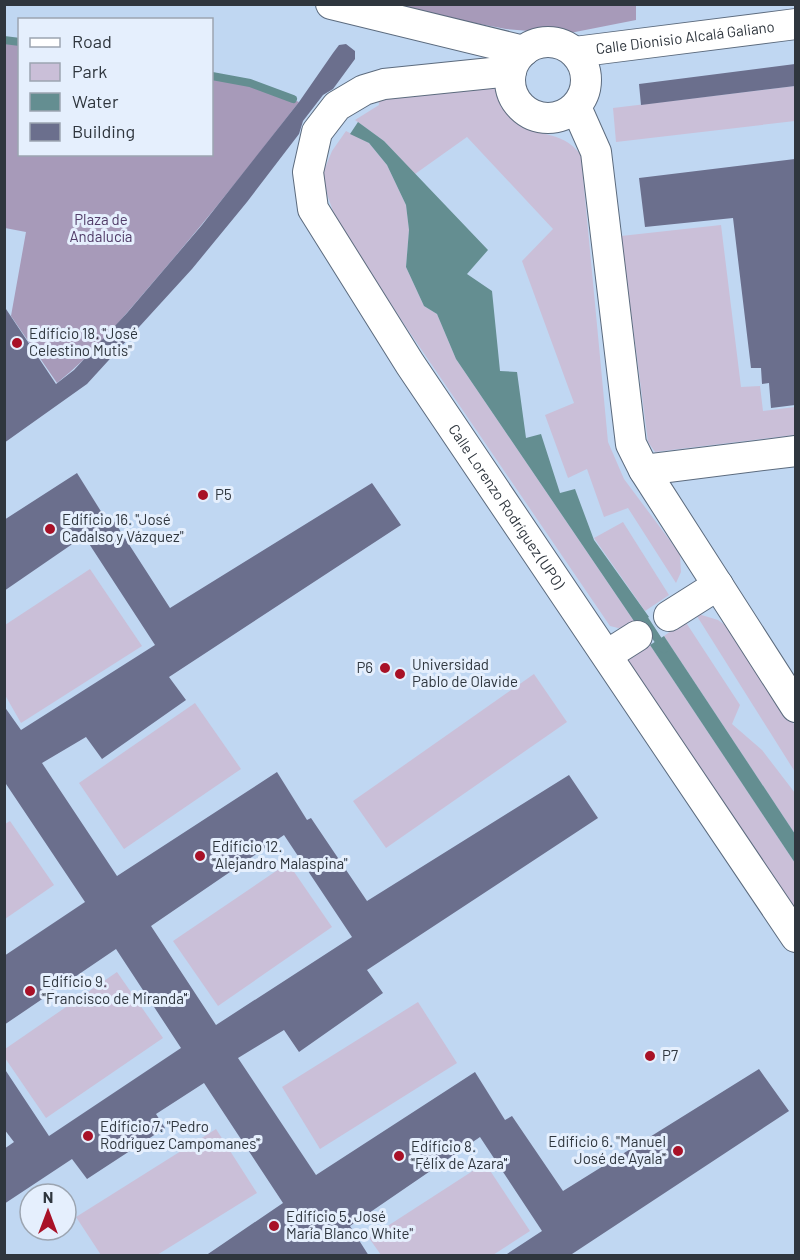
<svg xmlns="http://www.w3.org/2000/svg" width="800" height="1260" viewBox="0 0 800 1260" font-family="Barlow,sans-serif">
  <rect width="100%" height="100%" fill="#d1e3f9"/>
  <!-- built -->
  <path fill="#c0d7f2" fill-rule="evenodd" d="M5 5H795V1255H5ZM20 20H212V154H20ZM30 1194H66V1230H30Z"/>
  <!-- green -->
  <g fill="#cabfd8">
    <path d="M493 84C499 95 502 109 511 118 534 140 560 127 581 155L608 442 624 479 680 554 681 572 676 583 628 508 604 517 587 469 568 478 545 415 574 403 522 261 553 229 467 137 415 174 384 141 355 120 379 105 378 95Z"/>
    <path d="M795 86V121L616 142 613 108Z"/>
    <path d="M346 131 369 143 387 165 406 205 409 230 406 267 424 306 437 314 456 359 636 624 622 629 610 626 406 327 335 217 327 194 323 173 332 151Z"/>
    <path d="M721 225 741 387 760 386 763 411 795 407V435L655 452 648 442 621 236Z"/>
    <path d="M623 522 669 595 645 611 594 538Z"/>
    <path d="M90 569 142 646 21 723 5 695V625Z"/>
    <path d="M695 613 718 620 729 628 748 650 795 726V772Z"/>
    <path d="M685 621 740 705 732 724 762 750 795 793V834L664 636Z"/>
    <path d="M650 645 795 863V917L626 659Z"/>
    <path d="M534 674 567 722 386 848 353 801Z"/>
    <path d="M195 703 241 769 124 849 79 783Z"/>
    <path d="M10 821 54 885 5 919V824Z"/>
    <path d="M288 863 332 927 218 1006 173 941Z"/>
    <path d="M117 972 163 1038 46 1118 5 1058V1049Z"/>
    <path d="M418 1002 457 1063 320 1149 282 1087Z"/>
    <path d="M216 1129 257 1193 157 1255H101L76 1217Z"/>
    <path d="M485 1163 530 1231 493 1255H381L369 1238Z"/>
  </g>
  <!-- forest -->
  <g fill="#a79ab9">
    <path d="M380 5H636V20L565 34 506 29Z"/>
    <path d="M4 40 19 42 20 154H212V76L250 83 299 102C250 165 201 227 149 287 120 321 91 356 57 383L11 316 26 232 5 228Z"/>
  </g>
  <!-- water -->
  <g fill="#648e91">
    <path d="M358 122 384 141 488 250 467 274 492 291 500 371 517 372 526 438 541 434 560 493 575 489 594 540 649 617 636 624 456 359 437 314 424 306 406 267 409 230 406 205 387 165 369 143 350 134Z"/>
    <path d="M664 636 795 834V863L650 645Z"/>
  </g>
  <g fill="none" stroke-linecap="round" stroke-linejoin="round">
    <!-- stream -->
    <g stroke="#648e91" stroke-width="8">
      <path d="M4 40 20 42"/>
      <path d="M212 76 250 83 293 99"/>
      <path d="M639 611 664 649"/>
    </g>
  </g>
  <!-- building -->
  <g fill="#6b6f8d" fill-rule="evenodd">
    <path d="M346 44 355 51V59L333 89 323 95 303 121 299 134 247 202 192 269 87 384 4 443V306L56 384 74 370 127 313 202 225 299 102 333 53 339 45Z"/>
    <path d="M795 64V86L641 105 639 84Z"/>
    <path d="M795 159V405L771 408 769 383 762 384 761 368H751L733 218 645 227 639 178Z"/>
    <path d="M77 473 107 521 112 518 170 608 372 483 401 525 169 677 186 700 102 759 86 737 42 763 117 876 277 772 307 820 311 818 367 901 569 775 598 818 367 970 383 993 299 1052 284 1030 238 1058 316 1175 475 1072 505 1120 512 1116 563 1191 759 1069 789 1111 569 1256H504L542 1231 480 1137 350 1226 369 1256H205L283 1203 204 1083 156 1114 165 1128 87 1179 72 1159 4 1204V1149L14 1142 4 1129V1068L49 1136 181 1048 116 949 4 1025V956L85 902 4 781V706L21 730 155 645 84 536 4 591V520ZM284 835 352 937 216 1025 151 926Z"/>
  </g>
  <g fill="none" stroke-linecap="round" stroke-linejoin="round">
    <!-- street casing -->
    <g stroke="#5c6b7e" stroke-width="32">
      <g id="street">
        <path d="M331 4 524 51"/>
        <circle cx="548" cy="80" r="38"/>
        <path id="s1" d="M575 52 796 24"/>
        <path id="s2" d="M511 71 384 84 364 90 337 106 317 132 308 172 313 209 410 364 796 937"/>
        <path d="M576 107 596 152 631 444 644 470 796 451"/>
        <path d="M644 470 796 707"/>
        <path d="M669 616 718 585"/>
        <path d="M607 655 637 636"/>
      </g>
    </g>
    <!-- street -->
    <use href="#street" stroke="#fff" stroke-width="30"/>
  </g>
  <!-- markers -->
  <g fill="#a81127" stroke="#e5effd" stroke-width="2">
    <circle cx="17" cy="343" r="6"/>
    <circle cx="203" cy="495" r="6"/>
    <circle cx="50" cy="529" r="6"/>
    <circle cx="385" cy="668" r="6"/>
    <circle cx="400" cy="674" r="6"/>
    <circle cx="200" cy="856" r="6"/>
    <circle cx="30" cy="991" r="6"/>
    <circle cx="650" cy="1056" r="6"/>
    <circle cx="88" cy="1136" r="6"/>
    <circle cx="678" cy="1151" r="6"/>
    <circle cx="399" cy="1156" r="6"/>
    <circle cx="274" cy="1226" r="6"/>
  </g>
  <g text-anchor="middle" stroke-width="6" stroke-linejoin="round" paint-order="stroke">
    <!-- street labels -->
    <g font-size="15" fill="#2f363e" stroke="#e5effd">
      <text dy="5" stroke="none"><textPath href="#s1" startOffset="111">Calle Dionisio Alcalá Galiano</textPath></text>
      <text dy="5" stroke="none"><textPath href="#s2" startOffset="646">Calle Lorenzo Rodríguez (UPO)</textPath></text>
    </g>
    <!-- park labels -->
    <g font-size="15" fill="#513c68" stroke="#e5effd">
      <text x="101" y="225">Plaza de<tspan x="101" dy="17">Andalucía</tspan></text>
    </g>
    <!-- poi labels -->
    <g font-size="15" fill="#2f363e" stroke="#e5effd" text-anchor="start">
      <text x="29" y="339">Edificio 18. "José<tspan x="29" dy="17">Celestino Mutis"</tspan></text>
      <text x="215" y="500">P5</text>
      <text x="62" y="525">Edificio 16. "José<tspan x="62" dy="17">Cadalso y Vázquez"</tspan></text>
      <text x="412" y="670">Universidad<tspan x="412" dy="17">Pablo de Olavide</tspan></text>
      <text x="373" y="673" text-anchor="end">P6</text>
      <text x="212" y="852">Edificio 12.<tspan x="212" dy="17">"Alejandro Malaspina"</tspan></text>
      <text x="42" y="987">Edificio 9.<tspan x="42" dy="17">"Francisco de Miranda"</tspan></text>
      <text x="662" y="1061">P7</text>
      <text x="100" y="1132">Edificio 7. "Pedro<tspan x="100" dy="17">Rodríguez Campomanes"</tspan></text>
      <text x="666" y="1147" text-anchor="end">Edificio 6. "Manuel<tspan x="666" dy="17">José de Ayala"</tspan></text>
      <text x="411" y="1152">Edificio 8.<tspan x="411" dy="17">"Félix de Azara"</tspan></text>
      <text x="286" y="1222">Edificio 5. José<tspan x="286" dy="17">María Blanco White"</tspan></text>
    </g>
  </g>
  <!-- border -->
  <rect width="800" height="1260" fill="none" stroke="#2f363e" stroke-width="12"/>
  <!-- legend -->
  <rect x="18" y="18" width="195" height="138" fill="#e5effd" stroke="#9ca5b1" stroke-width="1.5"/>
  <rect x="30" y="38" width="30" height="9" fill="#ffffff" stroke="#9ca5b1" stroke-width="1.5"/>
  <text x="72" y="48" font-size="18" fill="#2f363e">Road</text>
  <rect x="30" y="63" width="30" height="18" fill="#cabfd8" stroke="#9ca5b1" stroke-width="1.5"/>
  <text x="72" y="78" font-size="18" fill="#2f363e">Park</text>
  <rect x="30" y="93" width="30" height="18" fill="#648e91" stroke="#9ca5b1" stroke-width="1.5"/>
  <text x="72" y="108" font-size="18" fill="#2f363e">Water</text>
  <rect x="30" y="123" width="30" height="18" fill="#6b6f8d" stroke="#9ca5b1" stroke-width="1.5"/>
  <text x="72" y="138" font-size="18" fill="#2f363e">Building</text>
  <!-- north arrow -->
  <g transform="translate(48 1212)"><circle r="28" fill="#e5effd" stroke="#9ca5b1" stroke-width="1.5"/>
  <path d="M0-4.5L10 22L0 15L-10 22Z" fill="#a81127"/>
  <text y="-9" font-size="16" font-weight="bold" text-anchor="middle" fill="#2f363e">N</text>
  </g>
</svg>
